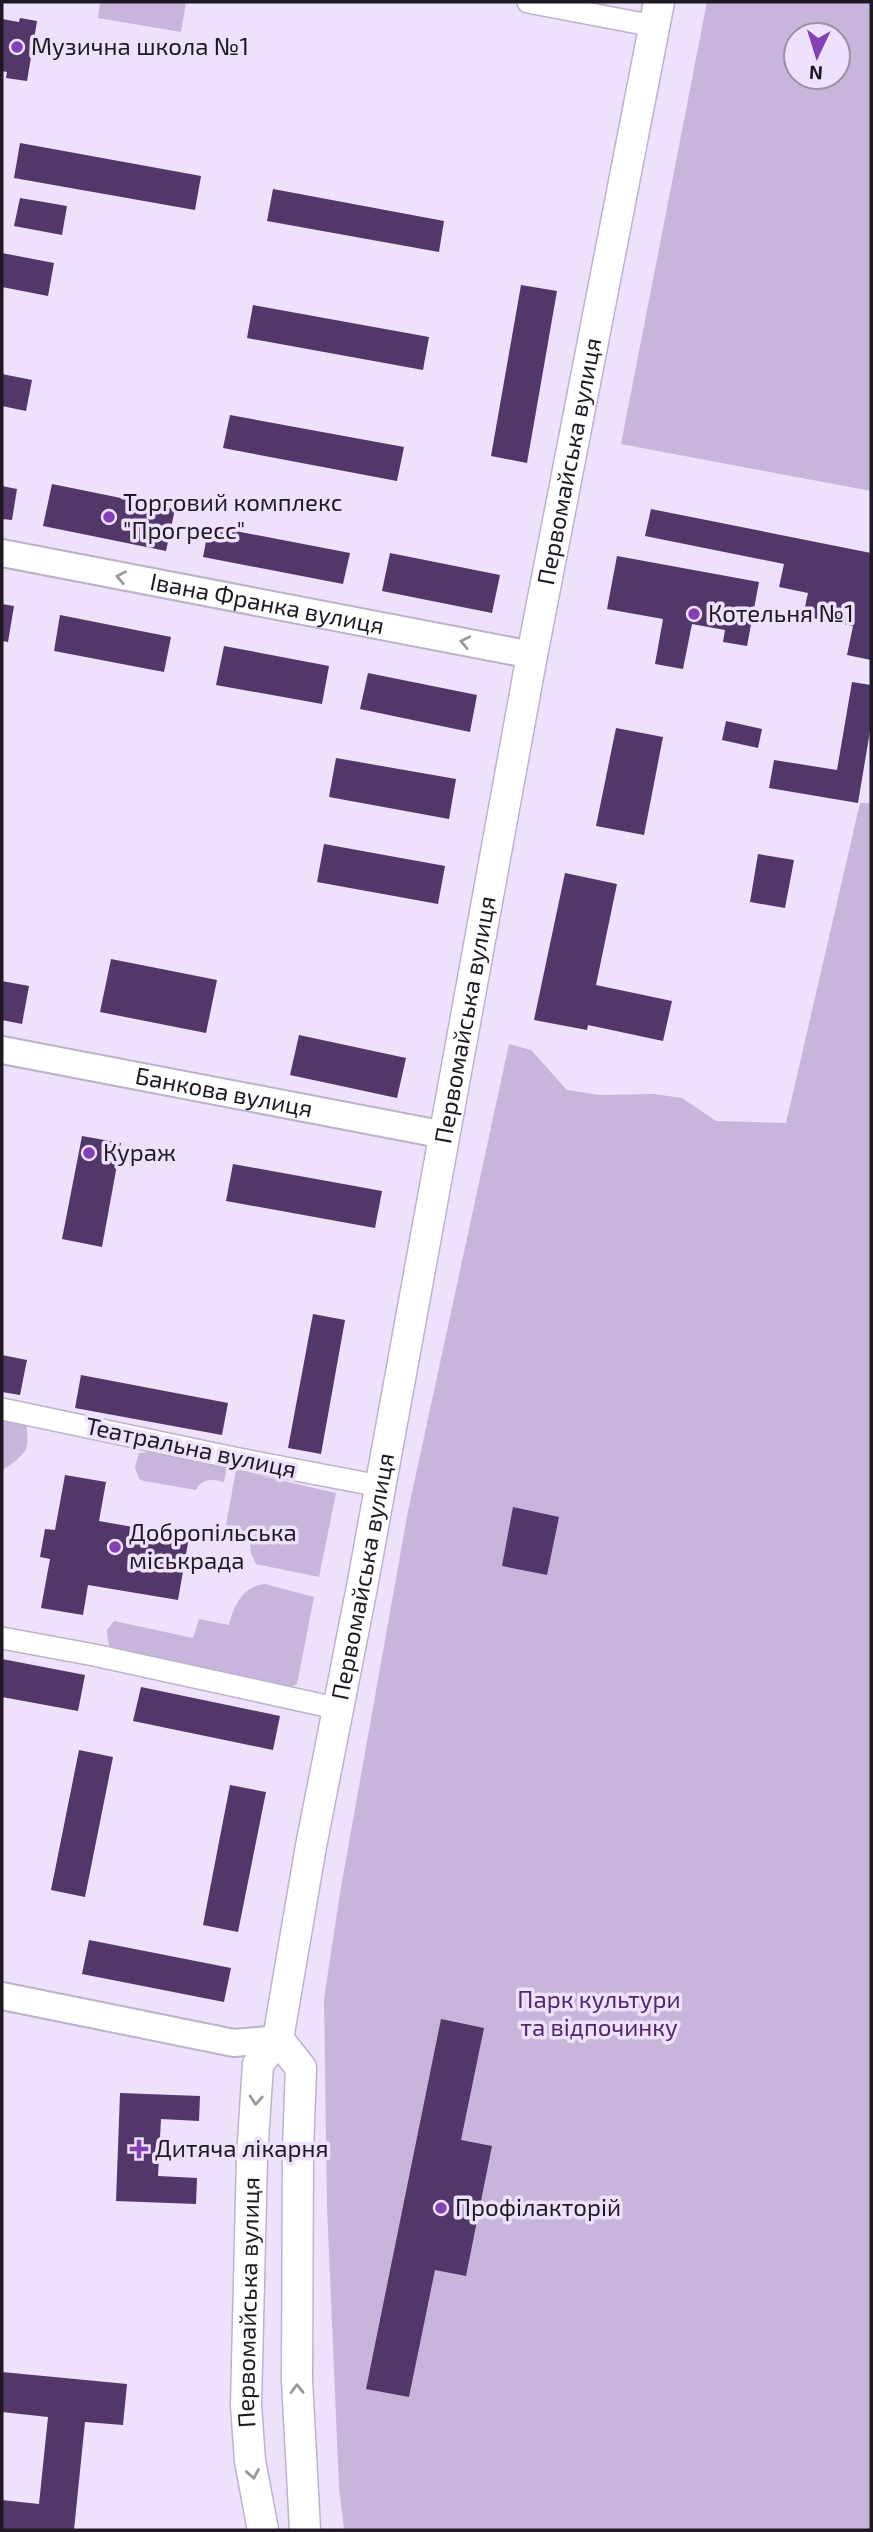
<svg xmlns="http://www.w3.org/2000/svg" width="873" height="2532" viewBox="0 0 873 2532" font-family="'Exo 2',sans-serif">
  <rect width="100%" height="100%" fill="#eee1fb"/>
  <!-- green -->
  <g fill="#c8b5db" fill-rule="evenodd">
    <path d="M100 2H186L181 32 98 18Z"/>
    <path d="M707 2H871V491L621 444ZM838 35V77H796V35Z"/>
    <path d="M860 803H871V2530H344L339 2487 327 2206 324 1999 340 1893 408 1511 509 1044 531 1050 567 1090 600 1095 654 1094 682 1098 716 1121 786 1123Z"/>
    <path d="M2 1418 26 1423C31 1455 24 1453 2 1471Z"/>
    <path d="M149 1452 227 1467 224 1482C213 1479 202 1478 196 1490L144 1481 139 1479 135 1467 139 1453Z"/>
    <path d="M236 1470 336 1493 319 1577 256 1564 251 1553 249 1533 226 1525Z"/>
    <path d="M265 1584 314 1597 297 1684 290 1687 109 1648 107 1630 114 1621 193 1638 199 1619 229 1625C234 1605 243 1586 265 1584Z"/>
  </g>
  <!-- building -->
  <g fill="#52376a">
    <path d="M20 18 37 21 27 81 6 78 7 72 2 71V19L19 22Z"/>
    <path d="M20 143 201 176 195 210 14 178Z"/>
    <path d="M273 189 444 221 439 252 267 221Z"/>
    <path d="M20 198 67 206 62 235 14 226Z"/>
    <path d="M2 253 54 263 48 296 2 287Z"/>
    <path d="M521 285 557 291 527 463 491 456Z"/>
    <path d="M253 305 429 337 423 370 247 338Z"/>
    <path d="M2 374 32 380 26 411 2 406Z"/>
    <path d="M230 415 404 447 397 481 223 448Z"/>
    <path d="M52 484 175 509 166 551 43 526Z"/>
    <path d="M2 486 17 489 12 520 2 519Z"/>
    <path d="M651 509 871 553V660L847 655 853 626 803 616 808 593 779 587 784 564 645 536Z"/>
    <path d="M209 526 350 553 343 584 203 557Z"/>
    <path d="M390 553 500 575 492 613 382 591Z"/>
    <path d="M617 556 759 582 747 646 723 642 725 630 692 624 683 669 655 664 663 619 607 609Z"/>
    <path d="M2 604 14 606 8 642 2 641Z"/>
    <path d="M60 615 171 637 164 672 54 651Z"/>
    <path d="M224 646 329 666 322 704 216 685Z"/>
    <path d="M368 673 477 695 470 732 360 709Z"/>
    <path d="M852 682 871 685V725L858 803 769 788 774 760 837 770Z"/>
    <path d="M726 721 762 729 758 748 722 740Z"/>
    <path d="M616 728 663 737 644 835 596 826Z"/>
    <path d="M336 758 456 779 449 819 329 797Z"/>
    <path d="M324 844 445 866 438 904 317 882Z"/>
    <path d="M758 854 794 860 785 908 750 902Z"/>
    <path d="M565 873 617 884 596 985 672 1001 663 1041 588 1025 587 1030 534 1020Z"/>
    <path d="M111 959 217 980 206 1033 100 1012Z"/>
    <path d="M2 981 29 986 22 1024 2 1020Z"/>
    <path d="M299 1035 406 1058 397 1098 290 1075Z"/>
    <path d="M82 1136 121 1143 102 1247 62 1239Z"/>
    <path d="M233 1164 382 1191 375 1228 226 1201Z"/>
    <path d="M313 1314 345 1320 321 1454 288 1448Z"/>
    <path d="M2 1355 27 1360 20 1395 2 1392Z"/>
    <path d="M81 1375 228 1403 222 1435 75 1408Z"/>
    <path d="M65 1475 106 1482 99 1521 189 1537 178 1600 88 1585 83 1615 41 1608 50 1559 40 1557 45 1529 55 1530Z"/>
    <path d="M513 1507 559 1517 547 1575 502 1566Z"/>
    <path d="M2 1659 85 1675 78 1711 2 1697Z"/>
    <path d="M141 1687 280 1716 273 1750 133 1721Z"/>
    <path d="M79 1750 113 1757 85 1897 51 1890Z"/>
    <path d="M230 1785 266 1792 238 1932 203 1925Z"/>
    <path d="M89 1940 231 1968 224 2002 82 1974Z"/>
    <path d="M441 2019 484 2028 461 2140 492 2146 466 2276 435 2270 409 2397 366 2389Z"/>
    <path d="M120 2093 200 2096 199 2121 161 2119 158 2176 197 2178 196 2204 116 2201Z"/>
    <path d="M2 2372 127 2384 123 2425 85 2422 74 2530H2V2500L39 2504 48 2417 2 2412Z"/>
  </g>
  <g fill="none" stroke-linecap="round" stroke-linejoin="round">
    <!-- minor casing -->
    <g stroke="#beb2cb" stroke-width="24">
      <g id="minor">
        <path d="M528 2 654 26"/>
        <path d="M2 1409 239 1459 380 1486"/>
        <path d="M2 1638 94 1655 340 1709"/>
      </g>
    </g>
    <!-- tertiary casing -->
    <g stroke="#beb2cb" stroke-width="30">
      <g id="tertiary">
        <path id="s1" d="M2 553 532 655"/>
        <path id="s2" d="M2 1050 445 1135"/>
        <path d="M2 1996 234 2043 278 2039"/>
      </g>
    </g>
    <!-- secondary casing -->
    <g stroke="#beb2cb" stroke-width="33">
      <g id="secondary">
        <path d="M278 2039 301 2068 298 2150 297 2380 305 2530"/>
        <path id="s3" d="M263 2530 250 2461 246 2405 252 2157 258 2064 278 2039 311 1846 362 1587 532 655 659 2"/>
      </g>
    </g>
    <!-- minor -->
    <use href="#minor" stroke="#fff" stroke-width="21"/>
    <!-- tertiary -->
    <use href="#tertiary" stroke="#fff" stroke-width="26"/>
    <!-- secondary -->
    <use href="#secondary" stroke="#fff" stroke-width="30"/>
  </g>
  <!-- one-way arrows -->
  <defs><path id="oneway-chevron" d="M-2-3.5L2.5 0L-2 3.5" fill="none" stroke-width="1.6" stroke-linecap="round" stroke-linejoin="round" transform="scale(1.75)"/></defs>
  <g stroke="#9a989c">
    <use href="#oneway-chevron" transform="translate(121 577) rotate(-169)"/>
    <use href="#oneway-chevron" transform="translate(465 642) rotate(-169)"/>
    <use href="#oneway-chevron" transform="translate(256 2100) rotate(94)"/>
    <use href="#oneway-chevron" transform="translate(297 2389) rotate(-92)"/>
    <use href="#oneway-chevron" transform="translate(253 2474) rotate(80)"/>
  </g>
  <!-- markers -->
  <g fill="#8441b6" stroke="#eee1fb" stroke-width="2.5">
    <circle cx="17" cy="47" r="7"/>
    <circle cx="109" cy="517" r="7"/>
    <circle cx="694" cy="614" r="7"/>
    <circle cx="89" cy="1153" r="7"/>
    <circle cx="115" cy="1547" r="7"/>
    <path d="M135.5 2138.5h7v7h7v7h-7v7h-7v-7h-7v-7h7z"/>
    <circle cx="441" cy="2208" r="7"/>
  </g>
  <g text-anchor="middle" stroke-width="7" stroke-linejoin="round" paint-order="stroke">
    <!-- poi labels -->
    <g font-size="24" fill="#1e1922" stroke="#eee1fb" text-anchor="start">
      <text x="31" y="55">Музична школа №1</text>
      <text x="123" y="511">Торговий комплекс<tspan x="123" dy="28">"Прогресс"</tspan></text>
      <text x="708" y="622">Котельня №1</text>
      <text x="103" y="1161">Кураж</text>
      <text x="129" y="1541">Добропільська<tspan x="129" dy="28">міськрада</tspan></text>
      <text x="155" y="2157">Дитяча лікарня</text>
      <text x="455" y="2216">Профілакторій</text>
    </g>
    <!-- street labels -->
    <g font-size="24" fill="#1e1922" stroke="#eee1fb">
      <text dy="8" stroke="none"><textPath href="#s3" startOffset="2104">Первомайська вулиця</textPath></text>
      <text dy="8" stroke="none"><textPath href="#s1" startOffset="270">Івана Франка вулиця</textPath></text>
      <text dy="8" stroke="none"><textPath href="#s3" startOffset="1536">Первомайська вулиця</textPath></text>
      <text dy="8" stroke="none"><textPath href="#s2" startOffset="226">Банкова вулиця</textPath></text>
      <text transform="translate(191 1448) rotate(12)" y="8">Театральна вулиця</text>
      <text dy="8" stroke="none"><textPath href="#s3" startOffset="970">Первомайська вулиця</textPath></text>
      <text dy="8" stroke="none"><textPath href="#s3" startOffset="229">Первомайська вулиця</textPath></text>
    </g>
    <!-- park labels -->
    <g font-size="24" fill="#50286e" stroke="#eee1fb">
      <text x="599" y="2008">Парк культури<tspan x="599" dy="28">та відпочинку</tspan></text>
    </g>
  </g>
  <!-- border -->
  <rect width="873" height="2532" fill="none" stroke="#1e1922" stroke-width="7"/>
  <!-- north arrow -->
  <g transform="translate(817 56) rotate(184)"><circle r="33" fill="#eee1fb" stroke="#9b91a4" stroke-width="2"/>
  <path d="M0-5L12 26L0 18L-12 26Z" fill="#8441b6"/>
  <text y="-10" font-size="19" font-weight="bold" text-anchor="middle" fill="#1e1922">N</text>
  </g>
</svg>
